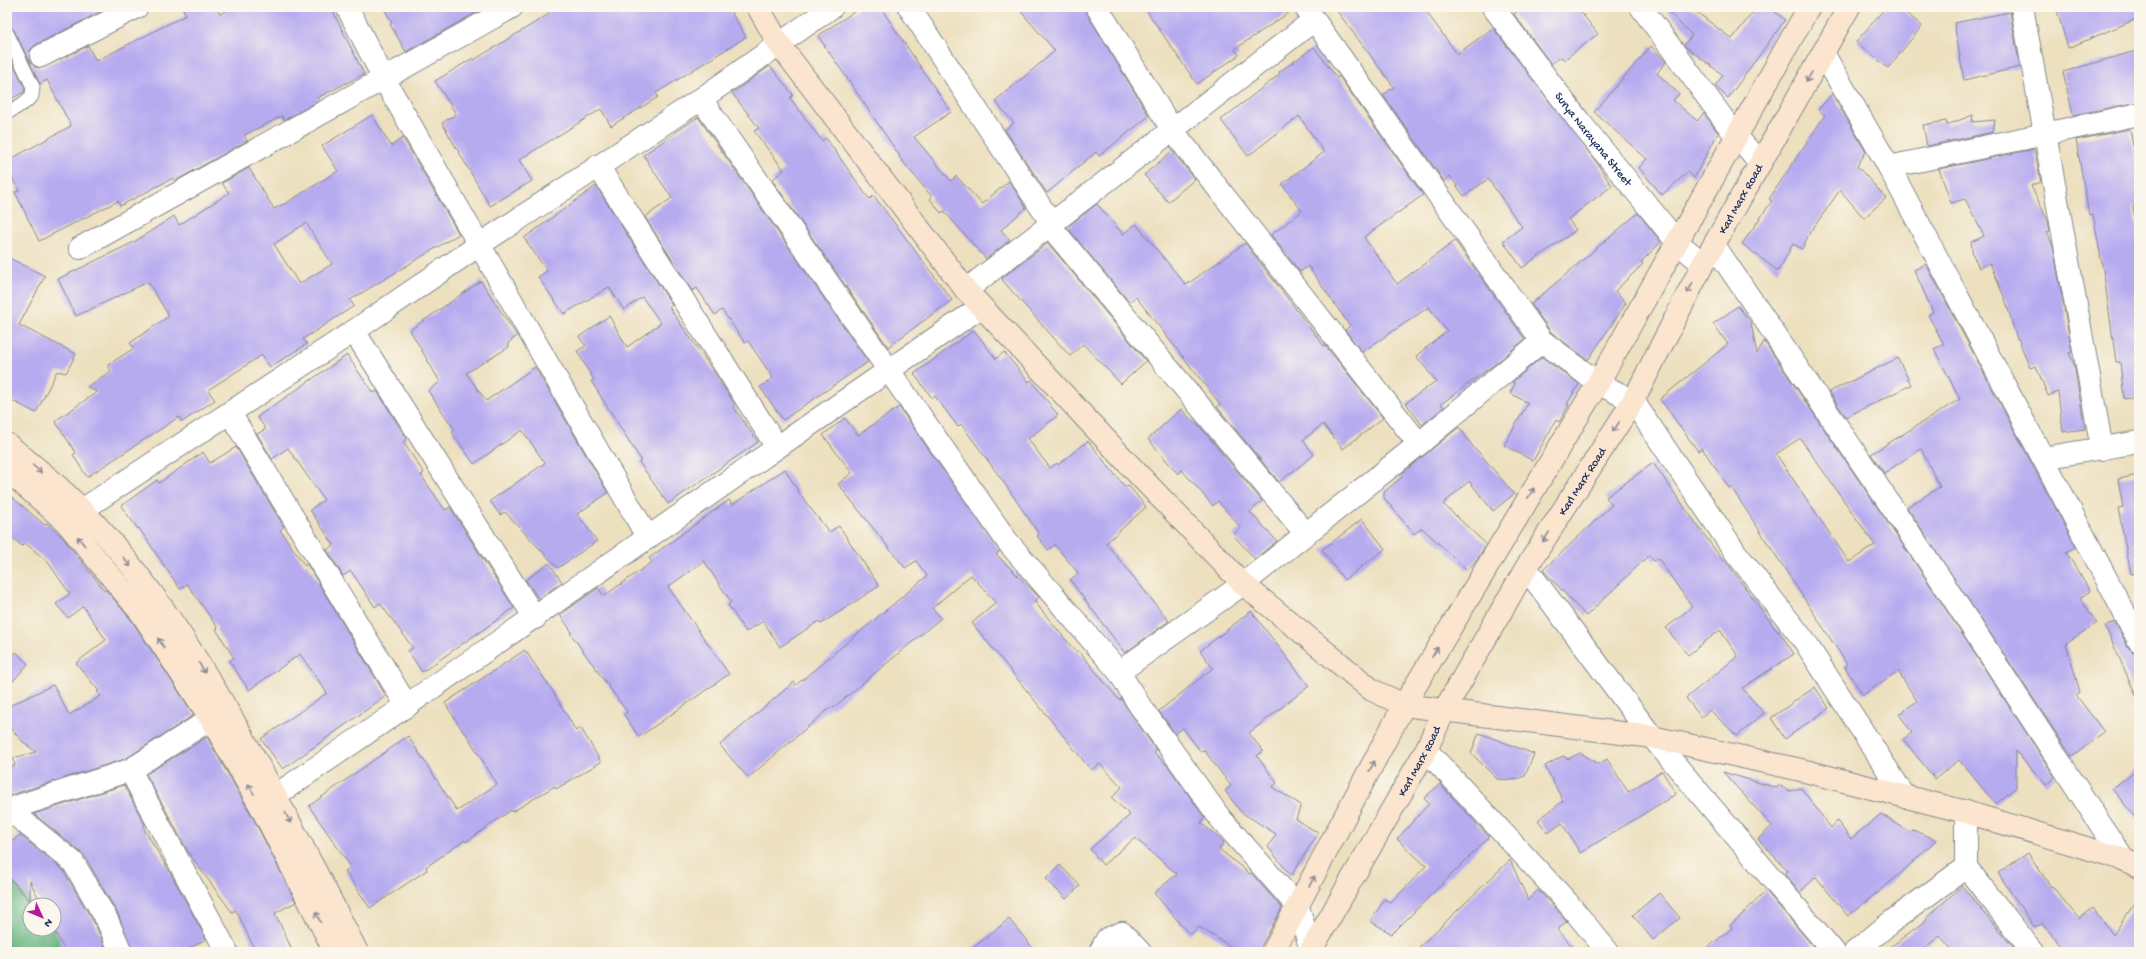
<svg xmlns="http://www.w3.org/2000/svg" width="2146" height="959" viewBox="0 0 2146 959" font-family="'Gochi Hand',sans-serif">
  <rect width="100%" height="100%" fill="#fbf7ec"/>
  <filter id="ink" filterUnits="userSpaceOnUse"><feTurbulence type="fractalNoise" baseFrequency=".025" numOctaves="2"/><feDisplacementMap in="SourceGraphic" scale="8" xChannelSelector="R" yChannelSelector="G"/><feConvolveMatrix kernelMatrix="1 2 1 2 8 2 1 2 1" color-interpolation-filters="sRGB"/></filter>
  <filter id="wash" filterUnits="userSpaceOnUse"><feTurbulence type="fractalNoise" baseFrequency=".012" numOctaves="4" result="noise"/><feDisplacementMap in="SourceGraphic" scale="16" xChannelSelector="R" yChannelSelector="G"/><feGaussianBlur stdDeviation="0.9" result="paint"/><feColorMatrix in="noise" values="0 0 0 0 0 0 0 0 0 0 0 0 0 0 0 0 0 1.4 0 .05"/><feComposite in="paint" operator="in"/></filter>
  <g filter="url(#wash)">
    <rect width="100%" height="100%" fill="#ede0bf"/>
    <!-- forest -->
    <path fill="#62b27e" stroke="#3e706e" d="M7 877 35 905H30V929H54L79 952H7Z"/>
    <g id="blocks">
      <!-- building -->
      <g fill="#b7abf0" fill-rule="evenodd">
        <path d="M7 7H110L35 45 30 50V61L35 67 41 68 88 46 96 61 186 15 182 7H216L220 14 235 7H331L364 74 317 98 319 101 284 120 282 116 244 135 247 141 175 181 173 178 120 206 118 201 39 241 15 192 19 191 7 168V161L71 126 47 80 40 84 14 30 7 25Z"/>
        <path d="M383 7H486L406 52 390 24 392 22Z"/>
        <path d="M544 7H728L746 37 656 93 658 97 611 126 601 109 519 160 532 181 490 206 442 123 456 114 435 81 473 58 474 60 549 14Z"/>
        <path d="M861 7H880L951 112 914 137 951 181 956 176 982 204 1009 181 1026 208 1001 230 1010 240 986 259 944 211 941 213 930 199 932 197 899 157 900 156 818 36Z"/>
        <path d="M1017 7H1083L1149 116 1099 156 1096 152 1047 193 1005 130 1014 123 995 101 1055 51Z"/>
        <path d="M1144 7H1293V10L1235 49 1239 55 1197 84Z"/>
        <path d="M1334 7H1423L1457 54 1493 28 1595 160 1612 186 1568 219 1576 230 1522 268 1503 241 1522 227 1488 179 1464 196 1450 176 1444 181 1383 95 1394 87Z"/>
        <path d="M1523 7H1577L1598 34 1564 60 1561 57 1551 64 1514 14Z"/>
        <path d="M1663 7H1690L1732 39 1757 7H1769L1785 20 1728 98 1715 86 1723 75 1685 46 1684 45 1692 35Z"/>
        <path d="M1886 7H1899L1922 26 1888 68 1856 42Z"/>
        <path d="M2056 7H2139V18L2068 48Z"/>
        <path d="M2010 12 2020 67 1964 80 1954 23Z"/>
        <path d="M1651 46 1666 62 1657 73 1679 94 1673 100 1697 121 1704 113 1718 133 1694 178 1688 172 1662 195 1639 168 1647 159 1594 112Z"/>
        <path d="M1314 47 1337 78 1339 76 1423 195 1364 237 1397 284 1455 241 1525 339 1494 365 1441 404 1444 407 1422 425 1406 403 1436 381 1416 356 1447 331 1429 307 1362 352 1345 330 1350 326 1308 266 1300 272 1271 235 1302 211 1282 184 1324 152 1299 116 1248 156 1221 120 1280 74 1279 72Z"/>
        <path d="M2139 50V102L2073 115 2063 72Z"/>
        <path d="M7 51 25 88 24 92 7 101Z"/>
        <path d="M770 66 793 95 790 98 822 141 826 138 869 199 874 196 952 300 888 347 772 180 784 170 754 131 759 128 732 93Z"/>
        <path d="M1832 94 1866 152 1857 166 1886 198 1864 218 1840 190 1809 234 1802 249 1793 244 1778 271 1742 244 1772 201 1769 199 1825 115 1818 110Z"/>
        <path d="M372 115 391 146 403 138 459 234 350 300 354 306 303 339 307 344 270 367 262 355 208 390 215 400 182 422 179 417 87 477 73 455 76 453 55 421 97 392 87 387 111 371 108 365 134 348 130 343 169 316 148 282 76 316 58 279 134 242 174 216 179 225 229 193 222 183 249 168 274 209 283 204V205L338 171 322 146ZM306 223 332 264 299 284 274 244Z"/>
        <path d="M1973 115 1972 122 1995 120 1993 132 1927 146 1923 125 1946 121 1947 125Z"/>
        <path d="M698 117 868 362 783 420 760 387 773 378 748 341 745 343 722 310 715 315 697 288 692 291 645 217 672 198 643 155Z"/>
        <path d="M2130 129 2139 178V206H2133L2139 247V397L2124 399 2120 362H2116L2104 275 2093 214 2089 215 2076 140Z"/>
        <path d="M2034 149 2041 182 2031 186 2048 221 2050 231 2047 232 2053 246 2072 352 2069 353 2074 364 2085 429 2063 432 2058 392 2048 396 2036 366 2030 368 2018 338 2017 339 2006 302 1990 263 1979 268 1973 255 1971 242 1984 236 1965 199 1951 203 1939 169Z"/>
        <path d="M1172 151 1195 179 1168 202 1144 175Z"/>
        <path d="M596 186 672 305 669 307 714 372 735 405 733 406 758 442 668 504 639 462 641 460 591 381 594 380 577 351 586 346 579 337 609 316 627 347 661 323 642 297 624 310 609 287 564 314 538 277 547 271 524 238Z"/>
        <path d="M1097 204 1123 234 1136 224 1186 285 1245 243 1324 346 1325 345 1383 418 1343 449 1323 424 1303 440 1314 455 1279 482 1217 407 1220 404 1136 297 1129 302 1067 227Z"/>
        <path d="M1638 213 1661 242 1641 262 1643 264 1615 291 1626 303 1588 360 1551 332 1531 304Z"/>
        <path d="M1048 243 1146 361 1121 384 1083 344 1070 356 1003 281 1002 278Z"/>
        <path d="M7 257 45 276 19 325 76 354 66 373 57 371 36 413 7 398Z"/>
        <path d="M1926 264 2076 547 2066 552 2090 591 2080 598 2097 623 2066 643 2080 692 2076 695 2104 732 2072 757 1907 507 1940 487 1921 449 1884 473 1871 454 1960 399 1934 349 1944 344 1928 315 1933 312 1914 270Z"/>
        <path d="M481 281 517 336 508 343 509 347 466 373 486 401 535 367 608 493 577 514 597 541 558 568 505 512 500 515 490 501 545 463 522 430 474 464 452 432 455 430 428 391 440 382 410 330Z"/>
        <path d="M1738 306 1751 323 1757 354 1764 341 1928 582 2055 777 2046 785 2016 751V787L1996 804 1959 760 1935 779 1903 739 1912 733 1899 714 1917 701 1898 671 1863 695 1844 666 1847 664 1731 487 1729 488 1702 448 1698 451 1660 399 1728 344 1713 324ZM1800 438 1875 545 1849 562 1776 454Z"/>
        <path d="M974 330 996 359 1004 352 1029 382 1031 380 1058 415 1028 439 1050 468 1057 463 1058 465 1088 441 1125 487 1128 485 1146 507 1106 543 1169 621 1125 653 1070 580 1078 573 1055 545 1048 550 1037 536 1039 534 1005 484 961 424 958 427 935 396 932 398 914 374Z"/>
        <path d="M347 355 373 393 377 391 407 439 403 442 424 473 421 475 445 510 450 507 514 608 422 672 408 651 413 648 380 603 375 607 351 571 343 576 327 550 334 545 310 510 324 500 288 448 272 459 257 434 266 429 257 417Z"/>
        <path d="M1542 357 1579 384 1567 404 1569 405 1559 422 1556 420 1533 461 1504 445 1528 403 1510 393 1515 384 1512 382Z"/>
        <path d="M1898 358 1911 385 1846 417 1829 392Z"/>
        <path d="M899 407 1000 551 996 554 1039 597 1034 601 1076 652 1078 650 1119 700 1121 699 1156 750 1154 753 1168 766 1205 818 1201 823 1224 842 1219 849 1250 874 1251 873 1282 908 1258 952H1240L1199 927 1190 935 1154 893 1177 874 1135 838 1103 865 1090 849 1130 815 1112 798 1122 787 1100 764 1091 770 972 623 996 603 971 575 932 608 941 618 833 708 831 707 748 778 720 745 794 682 796 685 927 576 916 561 905 568 838 484 852 473 823 435 845 418 858 435Z"/>
        <path d="M1181 409 1194 423 1196 422 1262 501 1250 512 1277 541 1255 559 1233 535 1241 528 1218 501 1213 506 1182 470 1178 474 1148 439Z"/>
        <path d="M1459 427 1476 451 1477 450 1514 494 1493 511 1469 481 1443 504 1486 544 1479 557 1467 570 1422 528 1414 534 1384 498V492L1402 477 1400 475Z"/>
        <path d="M236 447 284 527 280 530 305 566 307 564 386 696 283 769 261 739 327 693 300 654 249 690 229 661 234 658 216 629 218 628 187 584 180 589 139 528 138 529 121 506 157 480 159 483 203 452 210 463Z"/>
        <path d="M1653 463 1723 561 1725 560 1778 632 1779 631 1794 654 1742 688 1764 713 1737 736 1710 710 1701 717 1686 698 1738 656 1720 630 1688 655 1666 628 1692 607 1658 558 1654 561 1649 555 1586 616 1543 570 1612 505 1606 497Z"/>
        <path d="M785 469 801 496 829 532 839 526 879 586 821 624 819 621 780 647 763 621 746 632 728 605 731 602 704 561 668 587 729 674 639 737 624 715 627 712 570 633 572 632 560 615 598 588 604 596 652 562 649 558 729 500 732 505Z"/>
        <path d="M2139 475V573L2131 574 2118 508 2123 507 2118 479Z"/>
        <path d="M7 493 45 525 47 523 62 537 105 591 106 590 132 621 194 715 125 759 7 796V766H15L13 758 36 752 23 742 7 724V707L53 685 69 715 101 696 97 692 99 691 76 663 106 640 83 606 68 618 56 604 70 594 47 561 25 543 22 546 7 533Z"/>
        <path d="M1362 519 1385 549 1344 580 1322 550Z"/>
        <path d="M549 563 562 582 539 599 526 580Z"/>
        <path d="M1251 611 1309 686 1249 733 1263 751 1257 756 1277 783 1272 787 1301 805 1296 819 1318 833 1291 876 1268 847 1276 834 1241 812 1225 791 1231 786 1204 750 1201 752 1183 728 1175 734 1159 711 1213 668 1200 651Z"/>
        <path d="M2115 622 2128 647 2133 652 2139 653V702L2105 626Z"/>
        <path d="M525 650 552 690 576 731 581 728 601 762 556 789 555 786 512 812 511 810 466 842 465 840 426 867 427 870 370 908 345 871 351 867 309 806 408 736 457 811 497 784 465 732 464 733 445 703Z"/>
        <path d="M16 652 28 664 7 688V662Z"/>
        <path d="M1815 687 1829 708 1785 739 1771 718Z"/>
        <path d="M1479 733 1534 754 1525 776 1514 780 1497 779 1471 753Z"/>
        <path d="M207 737 253 818 296 902 275 913 293 952H256L236 910 232 912 190 855 146 774Z"/>
        <path d="M1580 753 1599 764 1607 759 1628 792 1662 771 1676 794 1580 853 1562 823 1548 833 1538 820 1563 801 1545 766 1563 756 1568 759Z"/>
        <path d="M2139 767V822L2112 789Z"/>
        <path d="M1723 772 1777 788 1779 785 1789 791 1801 788 1831 828 1837 821 1851 839 1881 814 1910 832 1913 830 1936 840 1899 875 1848 916 1816 877 1800 892 1784 874 1788 871 1758 839 1772 826Z"/>
        <path d="M1440 784 1489 837 1392 934 1370 921 1385 899 1391 903 1426 866 1397 839 1429 804 1424 798Z"/>
        <path d="M124 785 145 825 143 827 172 876 206 939 183 952H133L118 914 84 855 34 814Z"/>
        <path d="M20 835 63 870 96 926 107 952H65L54 929V905H42L30 881V901L7 875V846Z"/>
        <path d="M2028 853 2051 887 2052 886 2079 919 2093 908 2113 935 2139 897V952H2064L2043 923 2035 928 1998 873Z"/>
        <path d="M1510 860 1528 900 1538 890 1567 921 1557 930 1578 952H1414Z"/>
        <path d="M1060 865 1080 886 1066 899 1046 879Z"/>
        <path d="M1962 886 2017 952H1954L1940 936 1919 952H1884L1926 920 1925 919Z"/>
        <path d="M1766 891 1818 952H1702L1732 928 1730 926Z"/>
        <path d="M1659 893 1680 918 1653 940 1633 915Z"/>
        <path d="M1009 919 1036 952H968Z"/>
      </g>
    </g>
  </g>
  <g filter="url(#ink)">
    <use href="#blocks" fill-opacity="0" stroke="#84888e" stroke-width="1"/>
    <g fill="none" stroke-linecap="round" stroke-linejoin="round">
      <!-- lane casing -->
      <g stroke="#84888e" stroke-width="15">
        <path id="lane" d="M7 33 33 87 32 96 24 103 7 113"/>
      </g>
      <!-- street casing -->
      <g stroke="#84888e" stroke-width="24">
        <g id="street">
          <path d="M347 7 384 79 648 538"/>
          <path d="M909 7 1052 224 1050 226 1306 534"/>
          <path d="M1097 7 1173 131 1419 444 1542 341"/>
          <path d="M1305 7 1542 341 1598 383 1633 401 1736 553 1803 639 1905 797"/>
          <path id="s1" d="M1493 7 1579 121 1677 242 1703 264"/>
          <path d="M1641 7 1736 136 1760 163"/>
          <path d="M2022 7 2102 449"/>
          <path d="M1823 53 1889 167 2043 458 2139 442"/>
          <path d="M41 56 137 7"/>
          <path d="M701 99 1007 541 1119 672 1138 703 1220 818 1298 907 1311 950 1315 952"/>
          <path d="M598 166 777 447"/>
          <path d="M1889 167 2139 114"/>
          <path d="M1714 245 1938 575 2123 859"/>
          <path d="M80 248 512 7"/>
          <path d="M966 290 1314 20"/>
          <path d="M354 331 535 618"/>
          <path d="M230 413 407 706"/>
          <path d="M2043 458 2139 641"/>
          <path d="M68 521 82 510 354 331 479 245 701 99 832 7"/>
          <path d="M1526 568 1652 737 1834 952"/>
          <path d="M1119 672 1243 584 1419 444"/>
          <path d="M1426 750 1567 902 1608 952"/>
          <path d="M130 770 227 952"/>
          <path d="M276 795C512 635 744 468 981 307"/>
          <path d="M7 808 73 862 107 920 121 952"/>
          <path d="M9 809 130 770 211 719"/>
          <path d="M1966 867 2033 952"/>
          <path d="M1100 952 1107 939 1122 933 1140 952"/>
          <path d="M1855 952 1891 922 1966 867V812"/>
        </g>
      </g>
      <!-- secondary casing -->
      <g stroke="#84888e" stroke-width="24">
        <g id="secondary">
          <path d="M758 7 779 44 966 290 1137 473 1243 584 1372 690 1404 705 1652 737 1801 770 1966 812 2123 859 2139 867"/>
          <path d="M7 444C33 465 59 486 82 510 146 575 196 655 241 734 282 806 320 879 357 952"/>
          <path d="M7 470 66 522 142 614 211 719 260 805 335 952"/>
          <path d="M1273 952 1404 705 1598 383 1809 7"/>
          <path id="s2" d="M1310 952 1426 750 1445 709 1526 568 1633 401 1703 264 1849 7"/>
        </g>
      </g>
      <!-- lane -->
      <use href="#lane" stroke="#fff" stroke-width="13"/>
      <!-- street -->
      <use href="#street" stroke="#fff" stroke-width="22"/>
      <!-- secondary -->
      <use href="#secondary" stroke="#fbe5cf" stroke-width="22"/>
    </g>
    <!-- one-way arrows -->
    <defs><path id="oneway-shaft" d="M-6 0H5M1.5-3L5.5 0L1.5 3" fill="none" stroke-width="1.6" stroke-linecap="round" stroke-linejoin="round"/></defs>
    <g stroke="#8b8a96">
      <use href="#oneway-shaft" transform="translate(1809 77) rotate(120)"/>
      <use href="#oneway-shaft" transform="translate(1690 288) rotate(117)"/>
      <use href="#oneway-shaft" transform="translate(1616 427) rotate(123)"/>
      <use href="#oneway-shaft" transform="translate(37 469) rotate(42)"/>
      <use href="#oneway-shaft" transform="translate(1531 493) rotate(-59)"/>
      <use href="#oneway-shaft" transform="translate(1546 537) rotate(123)"/>
      <use href="#oneway-shaft" transform="translate(81 541) rotate(-129)"/>
      <use href="#oneway-shaft" transform="translate(127 562) rotate(53)"/>
      <use href="#oneway-shaft" transform="translate(161 643) rotate(-123)"/>
      <use href="#oneway-shaft" transform="translate(1435 652) rotate(-59)"/>
      <use href="#oneway-shaft" transform="translate(202 668) rotate(58)"/>
      <use href="#oneway-shaft" transform="translate(1372 766) rotate(-62)"/>
      <use href="#oneway-shaft" transform="translate(251 789) rotate(-120)"/>
      <use href="#oneway-shaft" transform="translate(288 818) rotate(62)"/>
      <use href="#oneway-shaft" transform="translate(1312 881) rotate(-62)"/>
      <use href="#oneway-shaft" transform="translate(318 917) rotate(-117)"/>
    </g>
  </g>
  <g text-anchor="middle" stroke-width="4" stroke-linejoin="round" paint-order="stroke">
    <!-- street labels -->
    <g font-size="12" fill="#1b2f5e" stroke="#fbf7ec">
      <text dy="4" stroke="none"><textPath href="#s1" startOffset="166">Surya Narayana Street</textPath></text>
      <text dy="4" stroke="none"><textPath href="#s2" startOffset="868">Karl Marx Road</textPath></text>
      <text dy="4" stroke="none"><textPath href="#s2" startOffset="544">Karl Marx Road</textPath></text>
      <text dy="4" stroke="none"><textPath href="#s2" startOffset="220">Karl Marx Road</textPath></text>
    </g>
  </g>
  <!-- margin -->
  <rect width="2146" height="959" fill="none" stroke="#fbf7ec" stroke-width="24"/>
  <!-- north arrow -->
  <g transform="translate(42 917) rotate(134)"><circle r="19" fill="#fbf7ec" stroke="#a1a7b3"/>
  <path d="M0-3L7 15L0 10L-7 15Z" fill="#b5179e"/>
  <text y="-6" font-size="11" font-weight="bold" text-anchor="middle" fill="#1b2f5e">N</text>
  </g>
</svg>
